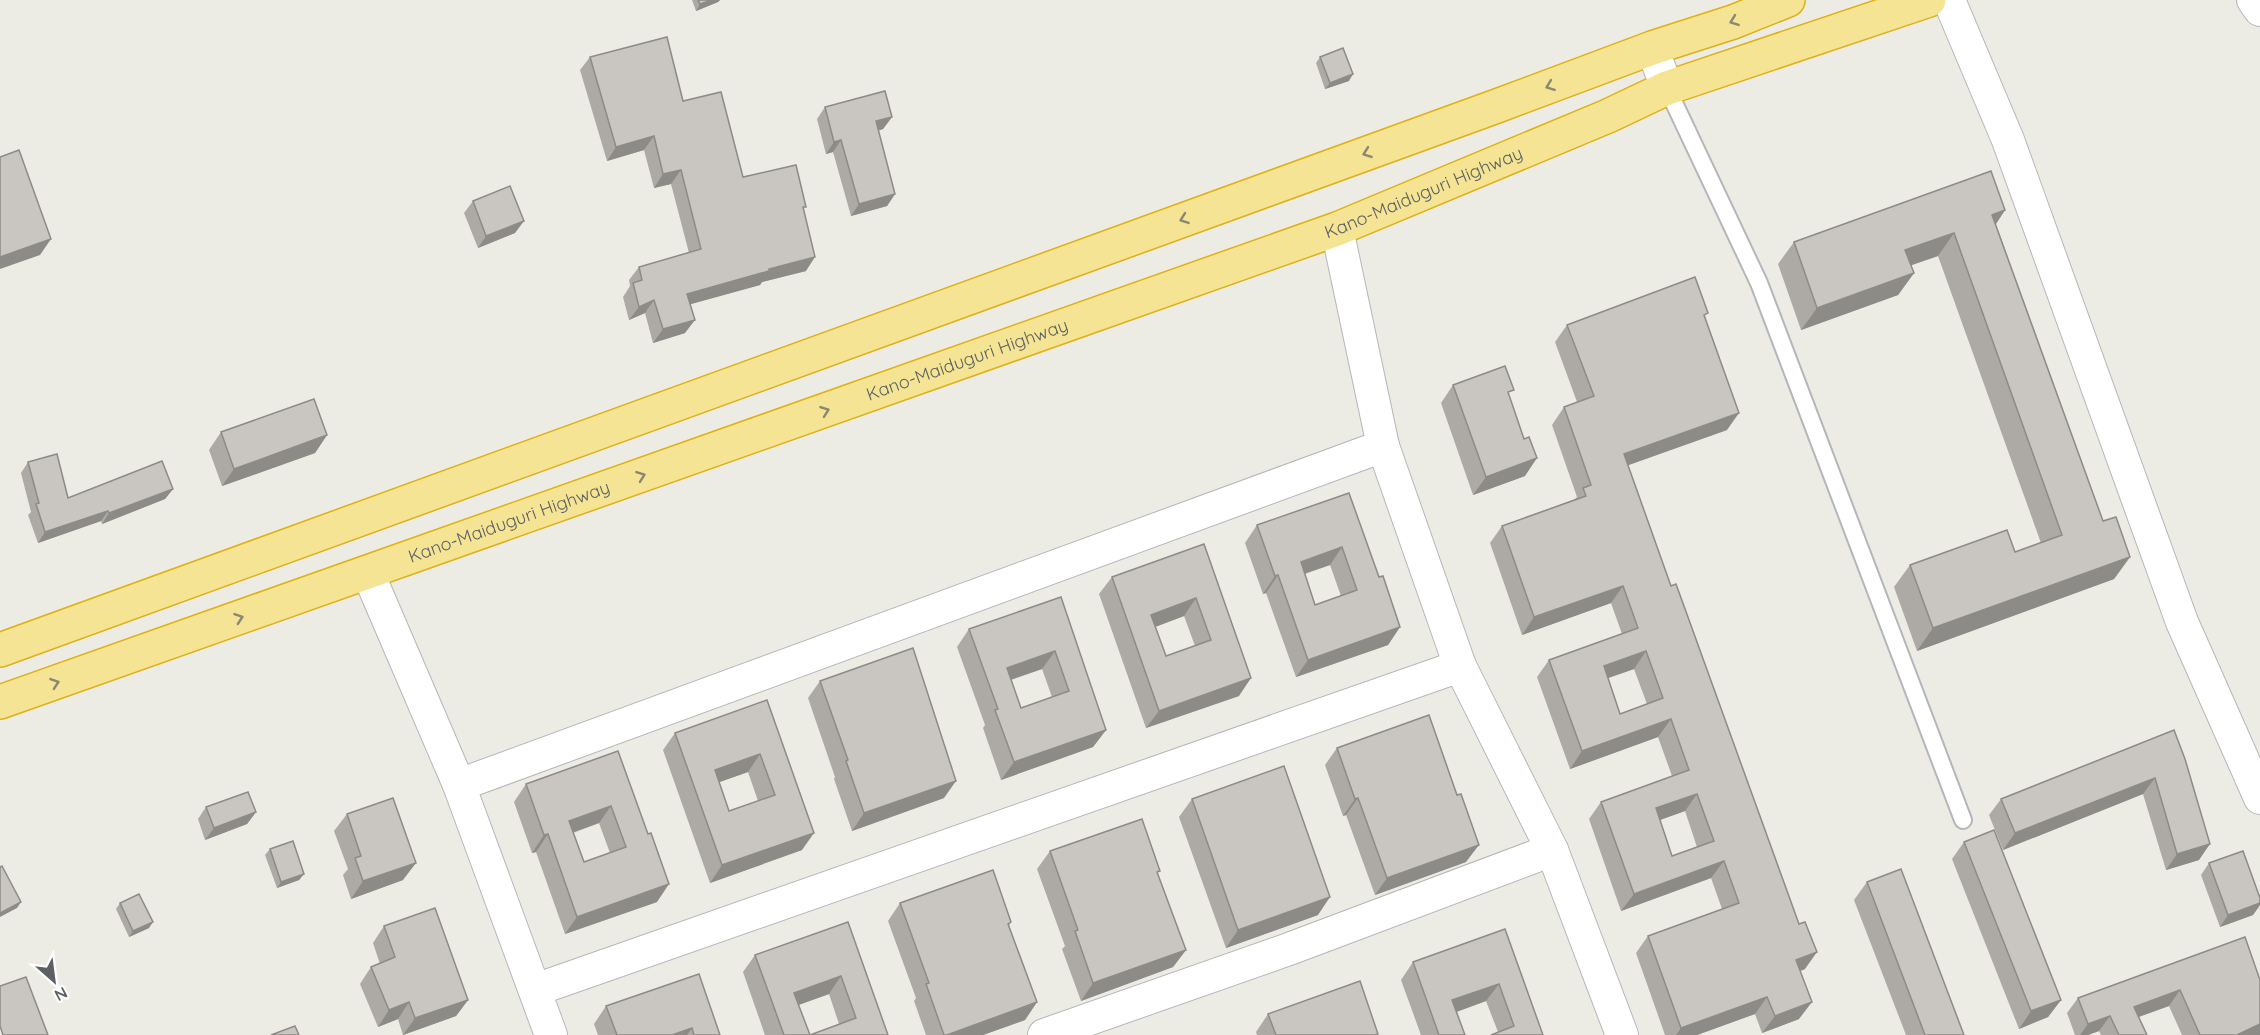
<svg xmlns="http://www.w3.org/2000/svg" width="2260" height="1035" viewBox="0 0 2260 1035" font-family="Quicksand,sans-serif">
  <rect width="100%" height="100%" fill="#edece4"/>
  <g fill="none" stroke-linecap="round" stroke-linejoin="round">
    <!-- lane casing -->
    <g stroke="#b4b6ba" stroke-width="20">
      <path id="lane" d="M1667 88 1759 283 1963 820"/>
    </g>
    <!-- street casing -->
    <g stroke="#b4b6ba" stroke-width="34">
      <g id="street">
        <path d="M1949 0 2008 140 2182 622 2260 798"/>
        <path d="M2253 0 2260 10"/>
        <path d="M1652 48 1667 88"/>
        <path d="M1337 229 1383 446 1460 666 1552 850 1622 1035"/>
        <path d="M368 573 459 785 551 1035"/>
        <path d="M459 785 1383 446"/>
        <path d="M535 990 1460 666"/>
        <path d="M1044 1035 1289 949 1552 850"/>
      </g>
    </g>
    <!-- highway casing -->
    <g stroke="#dfb113" stroke-width="36">
      <g id="highway">
        <path d="M0 650 1497 106 1652 48 1733 22 1788 0"/>
        <path id="s1" d="M0 702 1337 229 1608 116 1667 88 1929 0"/>
      </g>
    </g>
    <!-- lane -->
    <use href="#lane" stroke="#fff" stroke-width="16"/>
    <!-- street -->
    <use href="#street" stroke="#fff" stroke-width="32"/>
    <!-- highway -->
    <use href="#highway" stroke="#f4e494" stroke-width="33"/>
  </g>
  <!-- wall -->
  <g fill="#adaaa6" fill-rule="evenodd">
    <path d="M692 0H720L718 2 696 11Z"/>
    <path d="M590 57 683 101 743 177 803 210 806 271 762 282 760 285 690 304 685 333 653 343 645 313 629 320 623 297 630 286 629 280 639 267 689 253 671 184 654 188 644 150 607 161 580 70Z"/>
    <path d="M1320 57 1349 81 1325 89 1316 63Z"/>
    <path d="M825 107 892 117 883 129 878 131 895 194 887 206 851 216 833 152 826 154 817 119Z"/>
    <path d="M473 201 515 233 478 248 464 213Z"/>
    <path d="M2005 210 1996 224 2103 521 2130 557 2114 579 1917 651 1894 587 1910 565 2015 552 2041 543 1938 256 1911 265 1914 273 1898 295 1801 330 1778 264 1794 242Z"/>
    <path d="M1705 318 1727 430 1628 465 1805 969 1800 971 1799 1019 1762 1033 1755 1014 1697 1035H1665L1636 953 1648 936 1722 909 1711 878 1621 911 1589 819 1601 802 1672 776 1658 737 1570 769 1537 677 1549 660 1622 634 1611 603 1522 635 1490 543 1502 526 1575 499 1577 497 1552 425 1564 407 1577 402 1555 342 1567 325ZM1634 669 1647 704 1620 714 1608 678ZM1685 811 1697 847 1672 856 1660 820Z"/>
    <path d="M1453 385 1509 396 1525 476 1473 495 1441 403Z"/>
    <path d="M221 432 327 435 315 453 222 486 209 450Z"/>
    <path d="M28 462 68 498 173 489 165 499 102 524 101 521 38 543 28 515 31 512 21 473Z"/>
    <path d="M1349 493 1379 577 1400 627 1388 645 1296 677 1266 593 1263 594 1245 543 1257 525ZM1330 565 1341 596 1315 605 1305 574Z"/>
    <path d="M1204 544 1239 696 1146 728 1099 594 1112 577ZM1184 616 1195 646 1166 656 1155 627Z"/>
    <path d="M1061 597 1106 730 1093 747 1001 780 983 728 985 725 957 647 969 629ZM1042 669 1052 697 1021 708 1011 680Z"/>
    <path d="M820 681 944 798 852 831 834 779 835 777 808 698Z"/>
    <path d="M767 700 802 850 710 883 663 750 675 733ZM748 772 758 801 729 811 719 782Z"/>
    <path d="M2174 730 2199 860 2166 870 2143 794 2003 850 1989 815 2001 799Z"/>
    <path d="M1337 748 1466 862 1375 895 1346 815 1343 816 1325 765Z"/>
    <path d="M618 751 657 902 565 934 536 852 532 853 514 802 526 784ZM599 823 610 853 584 862 573 833Z"/>
    <path d="M1192 799 1318 915 1226 948 1179 817Z"/>
    <path d="M206 807 256 812 247 824 205 840 198 819Z"/>
    <path d="M347 814 403 880 351 899 343 875 348 869 334 831Z"/>
    <path d="M1964 842 2061 1000 2048 1017 2019 1029 1952 859Z"/>
    <path d="M270 849 304 874 299 880 277 888 265 855Z"/>
    <path d="M1050 851 1158 874 1186 950 1173 967 1081 1001 1062 949 1065 946 1037 869Z"/>
    <path d="M2209 863 2260 898V905L2253 915 2220 927 2201 875Z"/>
    <path d="M1867 882 1964 1035H1906L1854 900Z"/>
    <path d="M120 903 149 928 129 937 116 909Z"/>
    <path d="M900 903 1011 922 1009 926 1037 1002 1025 1020 983 1035H926L914 1001 916 998 888 921Z"/>
    <path d="M848 922 888 1035H765L743 972 755 955ZM829 994 839 1024 810 1035 798 1005Z"/>
    <path d="M384 926 468 1000 456 1016 403 1035 398 1019 378 1027 360 984 371 967 380 964 373 943Z"/>
    <path d="M1505 929 1543 1035 1498 1032 1486 1001 1456 1012 1465 1035H1421L1401 980 1413 962Z"/>
    <path d="M2260 980V1035H2182L2169 1006 2139 1017 2147 1035H2101L2099 1031 2088 1035H2075L2067 1013 2078 998Z"/>
    <path d="M606 1006 720 1035H598L594 1024Z"/>
    <path d="M1268 1014 1378 1034 1377 1035H1257L1256 1032Z"/>
  </g>
  <!-- shaded-wall -->
  <g fill="#8d8b87">
    <path d="M712 0H720L718 2 696 11 700 4Z"/>
    <path d="M1353 74 1349 81 1325 89 1330 83Z"/>
    <path d="M892 117 883 129 868 133 876 121Z"/>
    <path d="M654 136 644 150 607 161 616 147Z"/>
    <path d="M841 140 833 152 826 154 834 142Z"/>
    <path d="M681 170 671 184 654 188 663 174Z"/>
    <path d="M895 194 887 206 851 216 859 204Z"/>
    <path d="M2005 210 1990 233 1992 215Z"/>
    <path d="M524 221 515 233 478 248 486 236Z"/>
    <path d="M1954 233 1938 256 1889 273 1905 250Z"/>
    <path d="M51 239 40 255 0 269V257Z"/>
    <path d="M815 257 806 271 762 282 760 285 677 308 687 294 769 269Z"/>
    <path d="M1914 273 1898 295 1801 330 1817 308Z"/>
    <path d="M654 300 645 313 629 320 639 307Z"/>
    <path d="M695 320 685 333 653 343 663 329Z"/>
    <path d="M1739 413 1727 430 1612 471 1624 454Z"/>
    <path d="M327 435 315 453 222 486 234 469Z"/>
    <path d="M1537 458 1525 476 1473 495 1486 477Z"/>
    <path d="M173 489 165 499 102 524 109 513Z"/>
    <path d="M108 511 101 521 38 543 45 532Z"/>
    <path d="M1342 547 1330 565 1288 579 1301 562Z"/>
    <path d="M2130 557 2114 579 1917 651 1933 628Z"/>
    <path d="M1278 575 1266 593 1263 594 1275 576Z"/>
    <path d="M1623 586 1611 603 1522 635 1534 617Z"/>
    <path d="M1196 598 1184 616 1139 633 1151 615Z"/>
    <path d="M1400 627 1388 645 1296 677 1308 660Z"/>
    <path d="M1055 651 1042 669 995 685 1007 668Z"/>
    <path d="M1646 651 1634 669 1591 684 1604 666Z"/>
    <path d="M1251 678 1239 696 1146 728 1159 711Z"/>
    <path d="M1671 719 1658 737 1570 769 1582 751Z"/>
    <path d="M1106 730 1093 747 1001 780 1014 762Z"/>
    <path d="M760 754 748 772 703 788 715 770Z"/>
    <path d="M2155 778 2143 794 2003 850 2015 833Z"/>
    <path d="M956 781 944 798 852 831 864 813Z"/>
    <path d="M1697 794 1685 811 1643 826 1656 808Z"/>
    <path d="M1358 798 1346 815 1343 816 1355 799Z"/>
    <path d="M611 806 599 823 557 838 569 821Z"/>
    <path d="M256 812 247 824 205 840 214 828Z"/>
    <path d="M814 833 802 850 710 883 722 865Z"/>
    <path d="M548 834 536 852 532 853 544 835Z"/>
    <path d="M2210 844 2199 860 2166 870 2177 854Z"/>
    <path d="M1479 845 1466 862 1375 895 1387 878Z"/>
    <path d="M1724 861 1711 878 1621 911 1634 894Z"/>
    <path d="M416 863 403 880 351 899 363 881Z"/>
    <path d="M304 874 299 880 277 888 281 882Z"/>
    <path d="M669 884 657 902 565 934 577 917Z"/>
    <path d="M1330 897 1318 915 1226 948 1238 930Z"/>
    <path d="M21 902 17 908 0 917V913Z"/>
    <path d="M2260 903V905L2253 915 2220 927 2228 915Z"/>
    <path d="M153 922 149 928 129 937 133 931Z"/>
    <path d="M1186 950 1173 967 1081 1001 1093 983Z"/>
    <path d="M1817 952 1805 969 1784 978 1796 960Z"/>
    <path d="M841 976 829 994 782 1011 794 993Z"/>
    <path d="M1499 984 1486 1001 1440 1018 1452 1000Z"/>
    <path d="M2180 990 2169 1006 2124 1022 2134 1007Z"/>
    <path d="M1767 997 1755 1014 1697 1035H1676L1681 1028Z"/>
    <path d="M468 1000 456 1016 403 1035 415 1018Z"/>
    <path d="M2061 1000 2048 1017 2019 1029 2031 1011Z"/>
    <path d="M409 1002 398 1019 378 1027 389 1010Z"/>
    <path d="M1037 1002 1025 1020 983 1035H947Z"/>
    <path d="M1812 1002 1799 1019 1762 1033 1775 1016Z"/>
    <path d="M2110 1016 2099 1031 2088 1035H2080L2088 1024Z"/>
    <path d="M2260 1024V1035H2237Z"/>
    <path d="M692 1028 687 1035H672Z"/>
  </g>
  <!-- building -->
  <g fill="#c9c6c1" stroke="#8d8b87" stroke-width="1.5" fill-rule="evenodd">
    <path d="M698 0H712L700 4Z"/>
    <path d="M667 37 683 101 721 92 743 177 796 165 806 207H803L815 257 769 269V271L687 294 695 320 663 329 654 300 639 307 633 283 642 280 639 267 701 249 681 170 663 174 654 136 616 147 590 57Z"/>
    <path d="M1343 48 1353 74 1330 83 1320 57Z"/>
    <path d="M885 91 892 117 876 121 895 194 859 204 841 140 834 142 825 107Z"/>
    <path d="M19 150 51 239 0 257V157Z"/>
    <path d="M1991 171 2005 210 1992 215 2103 521 2116 517 2130 557 1933 628 1910 565 2007 530 2015 552 2062 535 1954 233 1905 250 1914 273 1817 308 1794 242Z"/>
    <path d="M510 186 524 221 486 236 473 201Z"/>
    <path d="M1695 277 1708 313 1704 315 1739 413 1624 454 1671 586 1676 584 1799 924 1805 922 1817 952 1796 960 1812 1002 1775 1016 1767 997 1681 1028 1648 936 1739 903 1724 861 1634 894 1601 802 1689 770 1671 719 1582 751 1549 660 1638 628 1623 586 1534 617 1502 526 1586 496 1583 488 1591 485 1564 407 1594 396 1567 325ZM1646 651 1663 698 1620 714 1604 666ZM1697 794 1714 841 1672 856 1656 808Z"/>
    <path d="M1505 366 1514 390 1508 392 1524 439 1529 437 1537 458 1486 477 1453 385Z"/>
    <path d="M314 399 327 435 234 469 221 432Z"/>
    <path d="M57 454 68 498 162 461 173 489 109 513 108 511 45 532 36 504 39 503 28 462Z"/>
    <path d="M1349 493 1379 577 1383 576 1400 627 1308 660 1278 575 1275 576 1257 525ZM1342 547 1357 590 1315 605 1301 562Z"/>
    <path d="M1204 544 1251 678 1159 711 1112 577ZM1196 598 1211 640 1166 656 1151 615Z"/>
    <path d="M1061 597 1106 730 1014 762 995 710 998 709 969 629ZM1055 651 1069 691 1021 708 1007 668Z"/>
    <path d="M913 648 956 781 864 813 846 761 848 760 820 681Z"/>
    <path d="M767 700 814 833 722 865 675 733ZM760 754 775 795 729 811 715 770Z"/>
    <path d="M1429 715 1457 795 1461 794 1479 845 1387 878 1358 798 1355 799 1337 748Z"/>
    <path d="M2174 730 2185 759 2210 844 2177 854 2155 778 2015 833 2001 799Z"/>
    <path d="M618 751 648 834 651 833 669 884 577 917 548 834 544 835 526 784ZM611 806 626 847 584 862 569 821Z"/>
    <path d="M1284 766 1330 897 1238 930 1192 799Z"/>
    <path d="M248 792 256 812 214 828 206 807Z"/>
    <path d="M393 798 416 863 363 881 355 858 361 856 347 814Z"/>
    <path d="M1142 819 1160 871 1157 872 1186 950 1093 983 1075 931 1078 930 1050 851Z"/>
    <path d="M1994 830 2061 1000 2031 1011 1964 842Z"/>
    <path d="M293 841 304 874 281 882 270 849Z"/>
    <path d="M2243 851 2260 898V903L2228 915 2209 863Z"/>
    <path d="M2 866 21 902 0 913V867Z"/>
    <path d="M1901 869 1964 1035H1925L1867 882Z"/>
    <path d="M993 870 1011 922 1008 924 1037 1002 947 1035H944L926 984 929 983 900 903Z"/>
    <path d="M139 894 153 922 133 931 120 903Z"/>
    <path d="M435 908 468 1000 415 1018 409 1002 389 1010 371 967 395 957 384 926Z"/>
    <path d="M848 922 888 1035H784L755 955ZM841 976 856 1018 810 1035 794 993Z"/>
    <path d="M1505 929 1543 1035H1491L1514 1026 1499 984 1452 1000 1465 1035H1439L1413 962Z"/>
    <path d="M2245 937 2260 980V1024L2237 1035H2200L2180 990 2134 1007 2147 1035H2119L2110 1016 2088 1024 2078 998Z"/>
    <path d="M699 974 720 1035H694L692 1028 672 1035H617L606 1006Z"/>
    <path d="M26 977 48 1035H3L0 1026V986Z"/>
    <path d="M1360 981 1378 1034 1375 1035H1276L1268 1014Z"/>
    <path d="M295 1026 299 1035H271Z"/>
  </g>
  <!-- one-way arrows -->
  <defs><path id="oneway-chevron" d="M-2-3.5L2.5 0L-2 3.5" fill="none" stroke-width="1.6" stroke-linecap="round" stroke-linejoin="round" transform="scale(1.5)"/></defs>
  <g stroke="#8a8772">
    <use href="#oneway-chevron" transform="translate(1734 21) rotate(160)"/>
    <use href="#oneway-chevron" transform="translate(1550 86) rotate(159)"/>
    <use href="#oneway-chevron" transform="translate(1367 153) rotate(160)"/>
    <use href="#oneway-chevron" transform="translate(1184 219) rotate(160)"/>
    <use href="#oneway-chevron" transform="translate(825 411) rotate(-20)"/>
    <use href="#oneway-chevron" transform="translate(641 476) rotate(-20)"/>
    <use href="#oneway-chevron" transform="translate(239 618) rotate(-19)"/>
    <use href="#oneway-chevron" transform="translate(55 683) rotate(-19)"/>
  </g>
  <g text-anchor="middle" stroke-width="4.5" stroke-linejoin="round" paint-order="stroke">
    <!-- street labels -->
    <g font-size="18" fill="#5c5f63" stroke="#fff">
      <text dy="6" stroke="none"><textPath href="#s1" startOffset="1512">Kano-Maiduguri Highway</textPath></text>
      <text dy="6" stroke="none"><textPath href="#s1" startOffset="1026">Kano-Maiduguri Highway</textPath></text>
      <text dy="6" stroke="none"><textPath href="#s1" startOffset="540">Kano-Maiduguri Highway</textPath></text>
    </g>
  </g>
  <!-- north arrow -->
  <g transform="translate(54 981) rotate(152)" stroke="#ffffff" stroke-width="4.5" paint-order="stroke">
  <path d="M0-4.5L10 22L0 15L-10 22Z" fill="#5c5f63"/>
  <text y="-9" font-size="16" font-weight="bold" text-anchor="middle" fill="#5c5f63">N</text>
  </g>
</svg>
